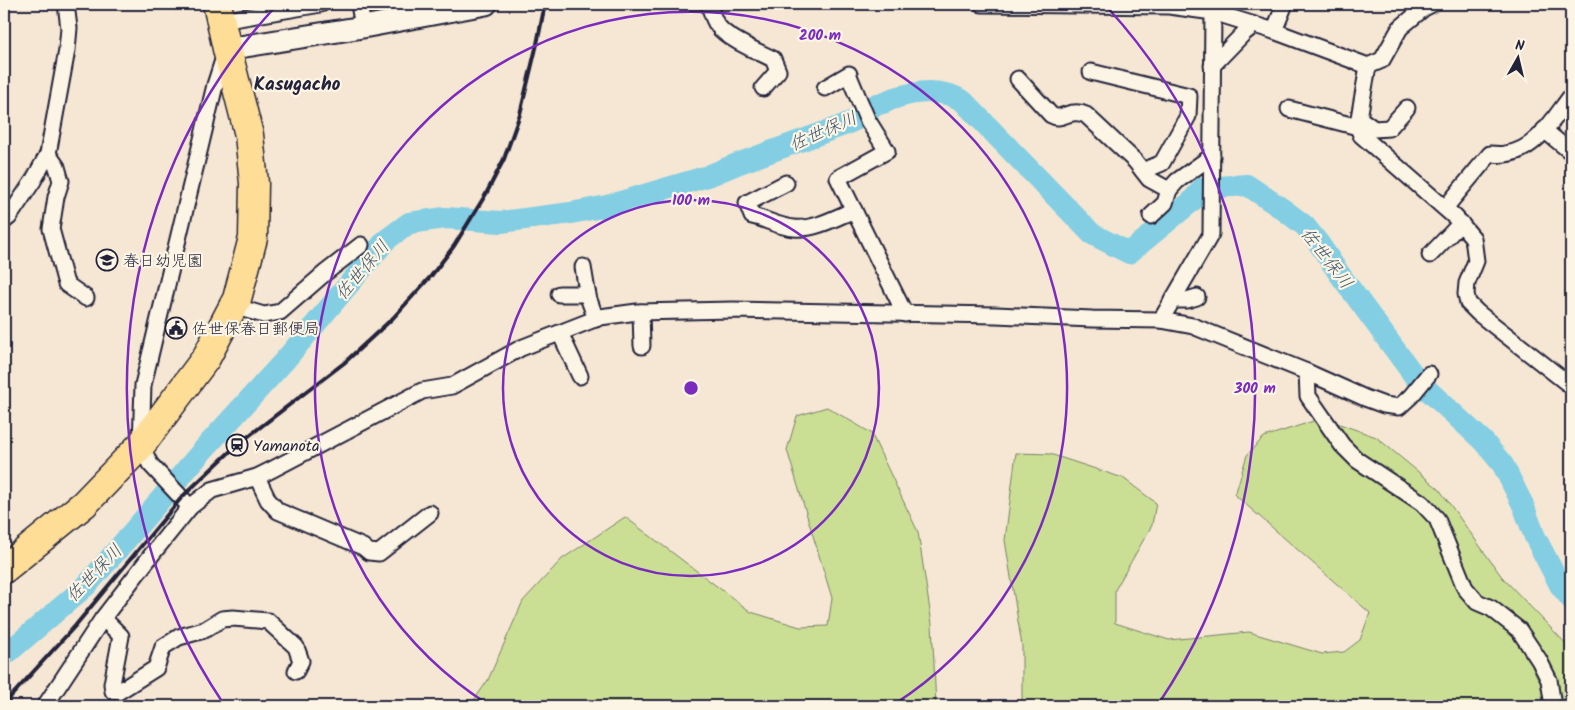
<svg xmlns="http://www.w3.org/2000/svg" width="1575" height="710" viewBox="0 0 1575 710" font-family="Kalam,'Klee One',sans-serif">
  <rect width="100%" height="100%" fill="#f6e7d4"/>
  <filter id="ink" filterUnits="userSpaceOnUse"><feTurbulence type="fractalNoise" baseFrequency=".02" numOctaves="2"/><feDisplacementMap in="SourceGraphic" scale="10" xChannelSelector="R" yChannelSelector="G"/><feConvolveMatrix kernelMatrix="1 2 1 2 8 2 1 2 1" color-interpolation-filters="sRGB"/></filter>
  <g filter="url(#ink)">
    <!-- green -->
    <g fill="#cbdf94" stroke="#768068">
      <path d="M827 407 871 433 918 532 932 624 936 706H470L488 680 523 601 562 559 625 517 751 612 800 627 828 626 832 598 787 450 797 416Z"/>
      <path d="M1323 418 1376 437 1439 489 1502 577 1570 648 1571 651V706H1022V646L1005 540 1016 453 1050 454 1123 478 1156 503 1152 525 1115 590V623L1169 640 1249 632 1322 654 1344 652 1360 640 1370 613 1235 495 1247 455 1264 437Z"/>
    </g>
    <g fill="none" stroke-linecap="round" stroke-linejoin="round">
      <!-- river -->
      <path stroke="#83cee3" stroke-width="22" d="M4 656 87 585 204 449 286 359 386 240 409 223 445 218 501 222 571 213 607 206 708 176 737 164 844 125 855 120 877 104C883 104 887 101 892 99 915 91 942 88 963 101L1092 234 1129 253 1191 202 1203 188 1247 185 1284 210 1305 226 1320 245 1338 272 1418 381 1483 441 1503 465 1523 505 1535 537 1560 585 1571 599"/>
      <!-- street casing -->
      <g stroke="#22223b" stroke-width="19">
        <g id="street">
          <path d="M359 4 363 27"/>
          <path d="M709 4C711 11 713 20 718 26 727 39 759 52 773 59L778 71 763 88"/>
          <path d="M982 4 1169 6 1213 12 1211 234 1161 320"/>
          <path d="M1213 12 1274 31 1368 66 1382 60 1400 28 1424 8 1432 4"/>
          <path d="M221 21 321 4"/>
          <path d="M1274 31 1285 4"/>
          <path d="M1212 66 1244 33 1254 25"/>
          <path d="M1368 66 1359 118 1374 129 1389 128 1407 108"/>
          <path d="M1091 72 1189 96 1188 116 1162 163 1143 171"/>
          <path d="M849 76 867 119 887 151 838 178 905 314"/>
          <path d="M1018 79 1051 115C1060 120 1064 114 1073 113 1078 112 1082 113 1086 115L1135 161 1149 179 1169 190 1177 181 1212 156"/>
          <path d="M825 88 849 74"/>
          <path d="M1289 109 1358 127"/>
          <path d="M1359 118 1358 127 1361 135 1456 218 1473 238 1476 261 1467 283 1466 294 1468 303 1478 313 1571 386"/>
          <path d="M1544 130 1571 152"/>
          <path d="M48 154 57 167 61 181 56 197 51 229 66 284 86 298"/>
          <path d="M786 183 747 203 752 216C766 219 779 227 794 228 814 230 835 218 854 210"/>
          <path d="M1445 208 1490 154C1495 154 1500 155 1505 154 1536 151 1554 118 1571 96"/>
          <path d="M1151 216 1165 203 1169 190"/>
          <path d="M4 221 9 217 33 181 48 154 67 50 69 28 66 4"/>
          <path d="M1430 255 1461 223"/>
          <path d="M583 267 588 297 596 319"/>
          <path d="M559 294H588"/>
          <path d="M1172 300H1187L1197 297"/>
          <path d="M233 306 264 315 280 312 325 273 361 245"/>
          <path d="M641 312 642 346"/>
          <path d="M560 333 580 376"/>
          <path d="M1307 372 1308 396 1342 445 1357 460 1422 503 1437 519 1465 588 1477 602 1491 608 1519 630 1539 660 1549 680 1553 706"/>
          <path d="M257 477 268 500 278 511 363 547 369 552 379 553 430 513"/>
          <path d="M190 507 150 464 141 445 143 385 215 85 225 54"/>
          <path d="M103 618 121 636 112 684 113 691 118 692 156 668 163 647 179 637 204 630 222 619 233 618 268 621 296 647 301 661 296 671"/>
          <path d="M45 706 103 618 153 553 190 507 212 490 257 477 273 469 422 391 452 386 521 348 600 317 637 312 733 310 996 315 1092 319 1161 320 1193 326 1307 372 1365 398 1384 405 1399 407 1411 396 1429 374"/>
        </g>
      </g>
      <!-- secondary casing -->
      <g stroke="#22223b" stroke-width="25">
        <path id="secondary" d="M227 49 363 27 486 4"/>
      </g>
      <!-- highway casing -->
      <g stroke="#22223b" stroke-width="31">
        <path id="highway" d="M4 569 84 504 141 445 206 358 237 299 253 238 254 183 249 135 227 49 217 4"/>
      </g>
      <!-- street -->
      <use href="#street" stroke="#fcf5e5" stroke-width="15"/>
      <!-- secondary -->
      <use href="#secondary" stroke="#fcf5e5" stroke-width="21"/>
      <!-- highway -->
      <use href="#highway" stroke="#fedd96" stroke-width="28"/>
      <!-- rail -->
      <path stroke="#22223b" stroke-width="4" d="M4 704 75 626 182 497 237 445 344 363 393 318 431 276 454 246 486 194 504 159 520 114 537 44 545 4"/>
    </g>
  </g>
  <!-- distance rings -->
  <g fill="none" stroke="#7b2cbf" stroke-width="2.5">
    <circle cx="691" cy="388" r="188"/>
    <path d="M489 705A376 376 0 1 1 893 705"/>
    <path d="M223 703A564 564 0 0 1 275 7M1107 7A564 564 0 0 1 1159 703"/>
  </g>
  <!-- icons -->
  <defs>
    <g id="school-ring" transform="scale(1.125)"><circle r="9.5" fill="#fcf5e5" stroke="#22223b" stroke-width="1.5"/><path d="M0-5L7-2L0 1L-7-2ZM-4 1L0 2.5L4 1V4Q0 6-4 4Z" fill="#22223b"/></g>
    <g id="civic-ring" transform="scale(1.125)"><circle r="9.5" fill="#fcf5e5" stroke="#22223b" stroke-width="1.5"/><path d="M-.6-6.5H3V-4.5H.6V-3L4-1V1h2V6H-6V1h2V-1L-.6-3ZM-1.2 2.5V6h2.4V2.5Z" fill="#22223b"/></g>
    <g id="station-ring" transform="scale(1.125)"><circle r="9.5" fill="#fcf5e5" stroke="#22223b" stroke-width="1.5"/><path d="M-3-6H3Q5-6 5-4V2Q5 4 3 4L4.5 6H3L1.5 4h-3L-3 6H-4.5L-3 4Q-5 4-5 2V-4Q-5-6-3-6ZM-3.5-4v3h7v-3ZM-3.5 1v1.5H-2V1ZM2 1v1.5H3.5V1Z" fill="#22223b"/></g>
  </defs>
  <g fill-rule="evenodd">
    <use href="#school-ring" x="107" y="260"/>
    <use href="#civic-ring" x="176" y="328"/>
    <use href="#station-ring" x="237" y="445"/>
  </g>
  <g text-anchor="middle" stroke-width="4.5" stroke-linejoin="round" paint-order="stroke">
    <!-- poi labels -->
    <g font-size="16" fill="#22223b" stroke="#fcf5e5" text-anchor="start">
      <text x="123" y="266">春日幼児園</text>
      <text x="192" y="334">佐世保春日郵便局</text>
      <text x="253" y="451">Yamanota</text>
    </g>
    <!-- water labels -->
    <g font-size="18" font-style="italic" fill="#3f566d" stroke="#fcf5e5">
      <text transform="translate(823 131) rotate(-24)" y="6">佐世保川</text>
      <text transform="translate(1327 258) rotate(52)" y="6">佐世保川</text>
      <text transform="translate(362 270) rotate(-49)" y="6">佐世保川</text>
      <text transform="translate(94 573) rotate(-46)" y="6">佐世保川</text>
    </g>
    <!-- quarter labels -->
    <g font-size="19" font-weight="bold" fill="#22223b" stroke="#fcf5e5">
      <text x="297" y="90">Kasugacho</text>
    </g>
  </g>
  <circle cx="691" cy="388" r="8" fill="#7b2cbf" stroke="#fcf5e5" stroke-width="2.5"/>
  <g font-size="15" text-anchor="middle" font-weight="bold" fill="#7b2cbf" stroke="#fcf5e5" stroke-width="4.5" stroke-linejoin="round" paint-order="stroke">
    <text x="820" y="40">200 m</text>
    <text x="691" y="205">100 m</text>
    <text x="1255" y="393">300 m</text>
  </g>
  <!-- margin -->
  <rect width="1575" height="710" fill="none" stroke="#fcf5e5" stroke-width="20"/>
  <rect x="10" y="10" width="1555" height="690" fill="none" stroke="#22223b" stroke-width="2" filter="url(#ink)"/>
  <!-- north arrow -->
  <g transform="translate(1518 58) rotate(8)" stroke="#fcf5e5" stroke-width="4" paint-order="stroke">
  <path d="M0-4L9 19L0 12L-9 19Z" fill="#22223b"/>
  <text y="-8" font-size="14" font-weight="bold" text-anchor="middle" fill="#22223b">N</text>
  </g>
</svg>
